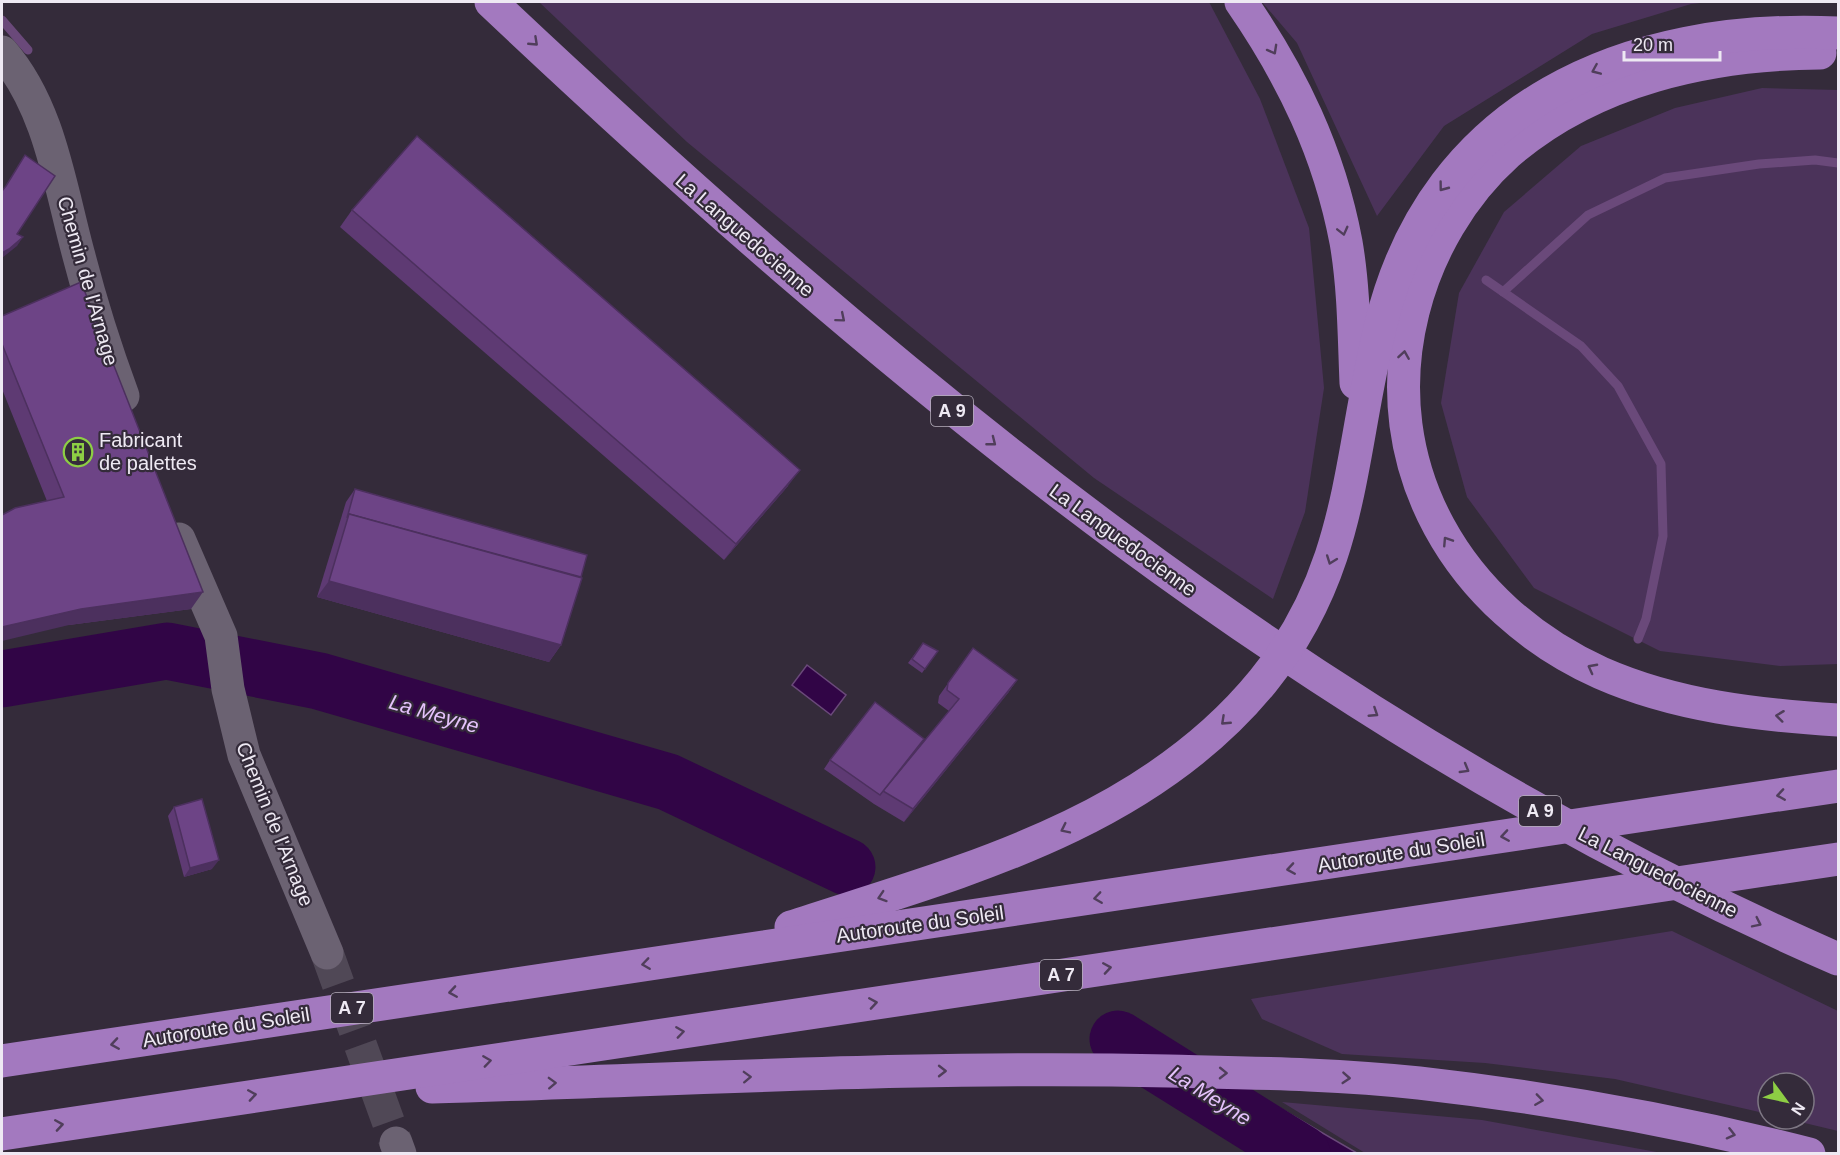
<svg xmlns="http://www.w3.org/2000/svg" width="1840" height="1155" viewBox="0 0 1840 1155" font-family="Helvetica,sans-serif">
  <rect width="100%" height="100%" fill="#342b3a"/>
  <!-- green -->
  <g fill="#4b335a">
    <path d="M539 2H1209L1260 99 1309 228 1324 388 1305 512 1273 599 1094 478 687 142Z"/>
    <path d="M1262 2H1709L1691 4 1592 34 1444 126 1377 216 1297 43Z"/>
    <path d="M1762 88 1838 90V664L1780 666 1660 651 1534 588 1467 497 1441 403 1459 293 1504 212 1581 146 1675 108Z"/>
    <path d="M1672 931 1838 1011V1131L1788 1119H1804V1083H1768V1114L1615 1079 1485 1063 1342 1054 1262 1019 1251 999Z"/>
    <path d="M1282 1102 1482 1120 1662 1153H1365Z"/>
  </g>
  <!-- water -->
  <g fill="#310546" stroke="#6a497a" stroke-width="1.5">
    <path d="M807 665 846 695 831 715 792 685Z"/>
    <path d="M1182 1099 1266 1100 1357 1153H1272Z"/>
  </g>
  <g fill="none" stroke-linecap="round" stroke-linejoin="round">
    <!-- stream -->
    <g stroke="#6a497a" stroke-width="9">
      <path d="M2 20 28 50"/>
      <path d="M1486 280 1581 346 1618 386 1661 464 1663 536 1646 619 1638 639"/>
      <path d="M1503 292 1588 215 1665 178 1759 164 1815 160 1838 163"/>
    </g>
    <!-- river -->
    <g stroke="#310546" stroke-width="57">
      <path d="M2 679 167 651 319 681 668 782 847 867"/>
      <path d="M1118 1039 1302 1154"/>
    </g>
    <!-- minor-tunnel -->
    <path stroke="#504856" stroke-width="33" stroke-dasharray="33 16" stroke-linecap="butt" d="M327 953 396 1143"/>
    <!-- minor -->
    <g stroke="#6b6272" stroke-width="33">
      <path d="M2 52C50 107 60 187 79 256 91 303 106 350 123 396"/>
      <path d="M179 539 221 636 228 689 244 755 327 953"/>
      <path d="M396 1143 400 1154"/>
    </g>
    <!-- highway -->
    <g stroke="#a379bf" stroke-width="33">
      <path d="M491 2C897 385 1321 735 1838 959"/>
      <path d="M1241 2C1292 76 1329 152 1346 242 1354 288 1354 336 1356 383"/>
      <path d="M1820 53C1709 54 1594 79 1508 153 1461 195 1428 252 1413 312 1374 467 1459 609 1601 673 1676 706 1758 715 1838 720"/>
      <path d="M791 927C960 872 1146 825 1263 681 1355 567 1348 457 1381 324 1435 104 1628 23 1838 33"/>
      <path d="M2 1061 1838 786"/>
      <path d="M432 1087C678 1080 924 1065 1169 1071 1253 1073 1337 1074 1419 1083 1551 1098 1681 1121 1809 1154"/>
      <path d="M2 1134 1838 859"/>
    </g>
  </g>
  <!-- wall -->
  <g fill="#5e3a73">
    <path d="M352 210 788 486 724 560 340 227Z"/>
    <path d="M2 316 191 609 69 625 47 501 2 389Z"/>
    <path d="M355 489 561 645 549 662 317 597 346 502Z"/>
    <path d="M923 643 938 651 922 673 908 663Z"/>
    <path d="M973 648 1017 680 1008 693 904 822 874 804 824 769 830 760 924 739 918 748 949 711 938 703 939 696Z"/>
    <path d="M174 807 212 869 184 877 168 816Z"/>
  </g>
  <!-- shaded-wall -->
  <g fill="#4c305e">
    <path d="M23 237 17 246 2 258V253Z"/>
    <path d="M800 470 788 486 724 560 736 544Z"/>
    <path d="M329 581 561 645 549 662 317 597Z"/>
    <path d="M203 592 191 609 69 625 2 641V627L81 609Z"/>
    <path d="M1017 680 1008 693 904 822 913 809Z"/>
    <path d="M219 860 212 869 184 877 190 868Z"/>
  </g>
  <!-- building -->
  <g fill="#6d4486" stroke="#4c305e" stroke-width="1.5">
    <path d="M417 136 800 470 736 544 352 210Z"/>
    <path d="M25 155 55 176 17 234 23 237 9 249 2 253V191L6 186Z"/>
    <path d="M81 282 203 592 81 609 2 627V515L15 508 64 497 2 344V316Z"/>
    <path d="M355 489 587 555 581 577 349 514 347 518Z"/>
    <path d="M349 514 582 578 561 645 329 581Z"/>
    <path d="M923 643 938 651 925 669 912 659Z"/>
    <path d="M973 648 1017 680 913 809 883 791 959 699 947 690 948 683Z"/>
    <path d="M875 702 924 739 880 795 830 760Z"/>
    <path d="M202 799 219 860 190 868 174 807Z"/>
  </g>
  <!-- one-way arrows -->
  <defs><path id="oneway-chevron" d="M-2-3.5L2.5 0L-2 3.5" fill="none" stroke-width="1.6" stroke-linecap="round" stroke-linejoin="round" transform="scale(1.5)"/></defs>
  <g stroke="#503e5b">
    <use href="#oneway-chevron" transform="translate(534 42) rotate(43)"/>
    <use href="#oneway-chevron" transform="translate(1273 50) rotate(61)"/>
    <use href="#oneway-chevron" transform="translate(1596 70) rotate(157)"/>
    <use href="#oneway-chevron" transform="translate(1443 187) rotate(127)"/>
    <use href="#oneway-chevron" transform="translate(1343 231) rotate(76)"/>
    <use href="#oneway-chevron" transform="translate(841 318) rotate(40)"/>
    <use href="#oneway-chevron" transform="translate(1404 355) rotate(-81)"/>
    <use href="#oneway-chevron" transform="translate(992 442) rotate(38)"/>
    <use href="#oneway-chevron" transform="translate(1447 541) rotate(-123)"/>
    <use href="#oneway-chevron" transform="translate(1331 560) rotate(110)"/>
    <use href="#oneway-chevron" transform="translate(1592 668) rotate(-152)"/>
    <use href="#oneway-chevron" transform="translate(1374 713) rotate(33)"/>
    <use href="#oneway-chevron" transform="translate(1780 716) rotate(-173)"/>
    <use href="#oneway-chevron" transform="translate(1225 721) rotate(137)"/>
    <use href="#oneway-chevron" transform="translate(1465 769) rotate(30)"/>
    <use href="#oneway-chevron" transform="translate(1781 795) rotate(171)"/>
    <use href="#oneway-chevron" transform="translate(1065 829) rotate(154)"/>
    <use href="#oneway-chevron" transform="translate(1505 836) rotate(171)"/>
    <use href="#oneway-chevron" transform="translate(1291 869) rotate(171)"/>
    <use href="#oneway-chevron" transform="translate(882 897) rotate(162)"/>
    <use href="#oneway-chevron" transform="translate(1098 898) rotate(172)"/>
    <use href="#oneway-chevron" transform="translate(1757 923) rotate(26)"/>
    <use href="#oneway-chevron" transform="translate(646 964) rotate(172)"/>
    <use href="#oneway-chevron" transform="translate(1107 968) rotate(-9)"/>
    <use href="#oneway-chevron" transform="translate(453 992) rotate(171)"/>
    <use href="#oneway-chevron" transform="translate(873 1003) rotate(-9)"/>
    <use href="#oneway-chevron" transform="translate(680 1032) rotate(-8)"/>
    <use href="#oneway-chevron" transform="translate(115 1044) rotate(171)"/>
    <use href="#oneway-chevron" transform="translate(487 1061) rotate(-8)"/>
    <use href="#oneway-chevron" transform="translate(942 1071)"/>
    <use href="#oneway-chevron" transform="translate(1223 1073) rotate(1)"/>
    <use href="#oneway-chevron" transform="translate(747 1077) rotate(-2)"/>
    <use href="#oneway-chevron" transform="translate(1346 1078) rotate(4)"/>
    <use href="#oneway-chevron" transform="translate(552 1083) rotate(-2)"/>
    <use href="#oneway-chevron" transform="translate(252 1095) rotate(-9)"/>
    <use href="#oneway-chevron" transform="translate(1539 1100) rotate(8)"/>
    <use href="#oneway-chevron" transform="translate(59 1125) rotate(-9)"/>
    <use href="#oneway-chevron" transform="translate(1731 1134) rotate(14)"/>
  </g>
  <!-- icons -->
  <defs>
    <g id="building-ring" transform="scale(1.5)"><circle r="9.5" fill="#342b3a" stroke="#8dce44" stroke-width="1.5"/><path d="M-4-6H4V6H1V3H-1V6H-4ZM-2.5-4.3h1.7v1.8h-1.7ZM.8-4.3h1.7v1.8H.8ZM-2.5-1h1.7V.8h-1.7ZM.8-1h1.7V.8H.8Z" fill="#8dce44"/></g>
  </defs>
  <g fill-rule="evenodd">
    <use href="#building-ring" x="78" y="452"/>
  </g>
  <g text-anchor="middle" stroke-width="4.5" stroke-linejoin="round" paint-order="stroke">
    <!-- shield labels -->
    <g fill="#342b3a" stroke="#b6b0bc" stroke-width="1.5">
      <rect x="931" y="396" width="42" height="30" rx="4.5"/>
      <rect x="1519" y="796" width="42" height="30" rx="4.5"/>
      <rect x="1040" y="960" width="42" height="30" rx="4.5"/>
      <rect x="331" y="993" width="42" height="30" rx="4.5"/>
    </g>
    <g font-size="18" font-weight="bold" fill="#eee9f3">
      <text x="952" y="417">A 9</text>
      <text x="1540" y="817">A 9</text>
      <text x="1061" y="981">A 7</text>
      <text x="352" y="1014">A 7</text>
    </g>
    <!-- street labels -->
    <g font-size="20" fill="#eee9f3" stroke="#342b3a">
      <text transform="translate(745 235) rotate(41)" y="7">La Languedocienne</text>
      <text transform="translate(88 281) rotate(74)" y="7">Chemin de l'Arnage</text>
      <text transform="translate(1123 540) rotate(36)" y="7">La Languedocienne</text>
      <text transform="translate(275 824) rotate(68)" y="7">Chemin de l'Arnage</text>
      <text transform="translate(1401 852) rotate(-9)" y="7">Autoroute du Soleil</text>
      <text transform="translate(1658 872) rotate(27)" y="7">La Languedocienne</text>
      <text transform="translate(920 924) rotate(-8)" y="7">Autoroute du Soleil</text>
      <text transform="translate(226 1027) rotate(-9)" y="7">Autoroute du Soleil</text>
    </g>
    <!-- poi labels -->
    <g font-size="20" fill="#eee9f3" stroke="#342b3a" text-anchor="start">
      <text x="99" y="447">Fabricant<tspan x="99" dy="23">de palettes</tspan></text>
    </g>
    <!-- water labels -->
    <g font-size="21" font-style="italic" fill="#e5c3fc" stroke="#342b3a">
      <text transform="translate(434 714) rotate(16)" y="7">La Meyne</text>
      <text transform="translate(1210 1096) rotate(32)" y="7">La Meyne</text>
    </g>
  </g>
  <!-- border -->
  <rect width="1840" height="1155" fill="none" stroke="#eee9f3" stroke-width="6"/>
  <!-- north arrow -->
  <g transform="translate(1786 1101) rotate(123)"><circle r="28" fill="#342b3a" stroke="#7e7784" stroke-width="1.5"/>
  <path d="M0-4.5L10 22L0 15L-10 22Z" fill="#8dce44"/>
  <text y="-9" font-size="16" font-weight="bold" text-anchor="middle" fill="#eee9f3">N</text>
  </g>
  <!-- scale -->
  <path d="M1624 51v9h96v-9" fill="none" stroke="#eee9f3" stroke-width="3"/>
  <text x="1633" y="51" font-size="18" fill="#eee9f3" stroke="#342b3a" stroke-width="4.5" paint-order="stroke">20 m</text>
</svg>
